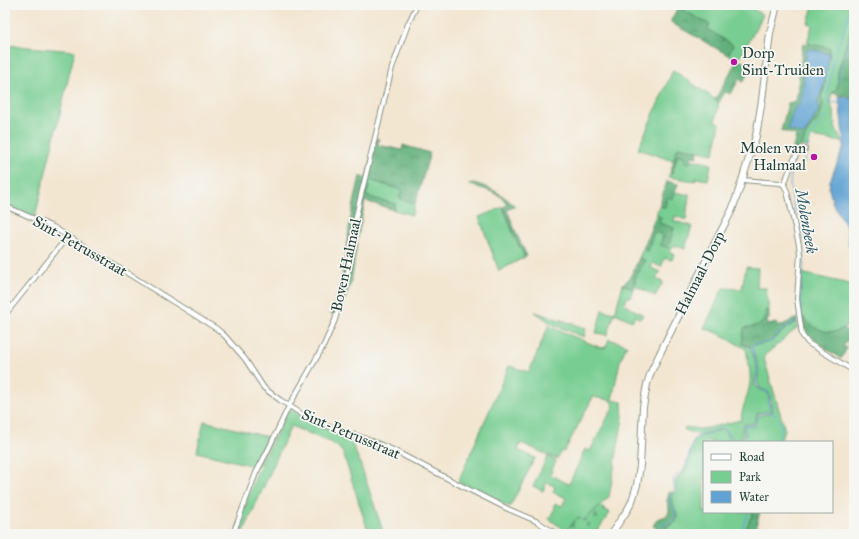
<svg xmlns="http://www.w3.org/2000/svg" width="859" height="539" viewBox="0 0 859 539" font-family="'IM FELL Great Primer',serif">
  <defs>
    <pattern id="forest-crowns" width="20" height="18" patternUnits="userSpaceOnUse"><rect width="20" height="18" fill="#62b17c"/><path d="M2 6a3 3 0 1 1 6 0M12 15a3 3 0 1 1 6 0" fill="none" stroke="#509166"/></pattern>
    <pattern id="cemetery-stones" width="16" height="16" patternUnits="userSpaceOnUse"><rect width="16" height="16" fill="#78ce92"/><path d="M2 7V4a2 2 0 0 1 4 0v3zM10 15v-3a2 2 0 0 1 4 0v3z" fill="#62a878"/></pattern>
  </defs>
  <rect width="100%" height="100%" fill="#f6f6f2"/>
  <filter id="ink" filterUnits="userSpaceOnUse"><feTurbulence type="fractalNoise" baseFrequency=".025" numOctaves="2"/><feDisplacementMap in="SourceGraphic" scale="8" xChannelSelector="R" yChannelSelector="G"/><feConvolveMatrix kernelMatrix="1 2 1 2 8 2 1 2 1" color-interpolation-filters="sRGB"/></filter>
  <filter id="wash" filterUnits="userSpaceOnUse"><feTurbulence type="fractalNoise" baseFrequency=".012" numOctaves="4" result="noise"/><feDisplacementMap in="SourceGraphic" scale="16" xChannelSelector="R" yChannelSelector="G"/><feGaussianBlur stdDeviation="0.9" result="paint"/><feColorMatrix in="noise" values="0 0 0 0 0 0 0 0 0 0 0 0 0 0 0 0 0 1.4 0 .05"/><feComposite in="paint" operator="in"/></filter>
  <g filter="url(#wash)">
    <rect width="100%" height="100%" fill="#f3e6d1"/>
    <!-- green -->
    <g fill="#78ce92" stroke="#4c8663">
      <path d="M679 5H746L763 15 740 58 728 55 733 45 707 29 710 25 678 7Z"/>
      <path d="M813 5H854V19L838 71V82L837 89 832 93 831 98 832 108 834 113 835 127 842 142 811 137 808 147 802 146 805 137 812 126 820 118 823 104 821 97 824 89 830 49 807 43 812 25 808 23Z"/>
      <path d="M5 45 75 51 35 217 5 205Z"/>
      <path d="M673 70 719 102 715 122 720 123 714 154 678 147 673 161 638 149Z"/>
      <path d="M678 154 685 157V162L690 163 691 159 711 164 708 180 696 178 695 181 668 177 670 173H672Z"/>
      <path d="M369 180 402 190 399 198 415 204 412 215 394 210 395 204 365 196 369 188Z"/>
      <path d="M675 192 689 195 686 220 675 216 674 221 692 226 685 249 674 245 669 252 674 254 672 260 665 258 661 267 653 263 651 268 660 272 656 279 663 282 655 296 634 285 636 282 634 281 645 260 639 258 643 249 647 251 654 232 663 235 668 248 674 228 659 223 661 217 656 215 659 206 665 207 667 197Z"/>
      <path d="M503 207 516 240 525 257 499 271 479 217Z"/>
      <path d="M746 267 758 268 757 288H766L769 310H766C764 319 765 324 755 326L742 344 750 347C752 354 756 361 757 369 758 373 757 374 755 378 752 388 761 390 768 393L769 404 771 411 764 412 757 414 754 424H744L742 429 743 435 735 440H733L726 430 722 428 699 435 684 430 685 427 700 429 708 428 741 420C742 407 748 396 750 383 751 372 748 360 746 349L720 334 704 328 723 288 742 289Z"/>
      <path d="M801 273 850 284 854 292V295C852 305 851 318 846 326 836 339 804 328 801 314 799 302 801 285 801 273Z"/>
      <path d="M623 284 633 289 630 297 628 296 624 304 643 315 640 319 635 316 632 321 615 313 607 335 596 333 602 310 615 313Z"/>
      <path d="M535 312 586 328 584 337 554 325Z"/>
      <path d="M797 321 798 327 765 355 764 358 785 430 780 442H736L745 436C746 433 743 429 745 425L755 426 758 416 772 413 773 411 769 392 760 388 757 382 759 373V369L752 347 753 345 767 343 772 341 788 326Z"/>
      <path d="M549 325 553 328 601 348 606 347 609 339 627 345 620 361 612 400 622 402 623 418 609 497 583 521 578 517 566 531 549 519 555 508 553 507 555 503 562 506 566 498 553 492 555 487 547 482 543 491 533 486 548 456 556 461 550 475 569 484 585 449 590 451 614 405 609 400 593 397 564 452 561 451 557 459 521 443 518 450 535 458 510 507 458 482 509 366 529 372Z"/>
      <path d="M289 410H291L319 425 345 434 349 437 359 460 384 534H369L343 453 338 447 332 443 291 426 244 531 237 528 256 475 287 412Z"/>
      <path d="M204 421 272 438 257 467 197 452Z"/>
      <path d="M720 430H722L725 431 731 442H704V512H753L744 534H663L667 526 676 522 677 515 671 499 676 490 675 481 686 469 694 439 698 437Z"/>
    </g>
    <!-- forest -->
    <g fill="url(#forest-crowns)" stroke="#407758">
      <path d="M678 7 710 25 707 29 733 45 728 55 675 25 671 22V20Z"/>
      <path d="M854 19V98L832 93 837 89 838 82V72Z"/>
      <path d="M803 43 830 48 824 89 821 97 823 104 820 118 812 126 805 137 802 146 800 147 796 151 793 149 796 135 781 131 788 103 796 101Z"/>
      <path d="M737 60 753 65 743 82 739 79 731 94 725 92 719 102 715 100Z"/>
      <path d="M377 138 379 139 378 145 402 150 403 145 430 153 415 204 399 198 402 190 369 180C370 186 367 191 366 196L395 204 394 210 365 201 357 242 351 283 340 312 338 311 346 271 335 315 331 314 337 296 342 278 350 221 360 176 366 179Z"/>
      <path d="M678 147 698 151 697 157 692 156 690 163 685 162V157L678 154 672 174 670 173Z"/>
      <path d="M667 181 678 184 673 199 667 197 665 207 659 206Z"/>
      <path d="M474 183C494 189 500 193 515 206L507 210 517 235 527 256 525 257 516 240 503 207 507 205 502 197 490 191 468 184Z"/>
      <path d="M656 215 661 217 659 223 674 228 668 248 660 245 663 235 654 232 647 251 643 249Z"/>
      <path d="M639 258 645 260 634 280 636 282 633 289 623 284 630 278Z"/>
      <path d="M766 310H769V319H767L768 325 776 323 778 327 797 318V321L788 327 772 341 767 343 753 345 752 347 742 344 744 328 760 325 763 321Z"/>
      <path d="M801 315C810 327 830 338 843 328L853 334 843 346 847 348 841 359 805 334Z"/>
      <path d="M669 492 674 493 671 499 677 515 676 522 667 526 663 534H655L658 529 653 526 657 519 666 516 669 512V508L667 501Z"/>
      <path d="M753 512H760L756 526 773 534H744Z"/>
    </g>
    <!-- cemetery -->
    <path fill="url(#cemetery-stones)" stroke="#4c8663" d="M600 506 610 513 595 534H574L568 529 578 517 584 521Z"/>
    <!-- water -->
    <g fill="#5fa2d3" stroke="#3f7084">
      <path d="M807 49H811L830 54 824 86 818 100V112L805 134H801L790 130 788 129V127L794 109 801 103Z"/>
      <path d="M839 96 854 99V251L849 245 847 228 833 204 829 189 830 181 844 146Z"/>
    </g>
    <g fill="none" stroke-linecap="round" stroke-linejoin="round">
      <!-- stream -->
      <g stroke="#5fa2d3" stroke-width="1">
        <path d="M838 82 843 61 854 23"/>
        <path d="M828 102 841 103"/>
        <path d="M801 313V293L804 261 801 232 799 222 796 218 790 186 791 171 801 166 805 160 807 147 811 136 814 130 824 118 828 102V92L833 64 837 48 842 37 851 5"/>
        <path d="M772 412 775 415"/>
        <path d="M734 442 744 437 745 435 743 428 745 425 754 426 756 424C757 412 760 413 771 413L772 410 769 402V393C745 384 762 379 757 365 756 359 752 353 752 346L753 344 763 343 771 341 783 329 796 321"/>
        <path d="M777 442 782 427 778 419"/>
        <path d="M657 534 662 525 672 521 675 517 674 508 669 500C674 489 675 492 673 479L684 470 694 439 697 437 722 428 726 430 732 442"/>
        <path d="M740 534 749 512"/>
      </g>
    </g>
  </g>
  <g filter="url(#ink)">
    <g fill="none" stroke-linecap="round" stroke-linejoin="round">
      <!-- street casing -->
      <g stroke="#899282" stroke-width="6">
        <g id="street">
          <path d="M742 180 780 183 784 185 787 191 799 245 800 254 797 299 802 335 808 343 854 371"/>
          <path d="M784 185C787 178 795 151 802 149 803 148 804 149 805 149"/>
          <path d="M5 206 53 227 217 329 225 336 245 359 264 388 280 400 308 418 321 424 367 439 391 449 458 484 508 509 536 521 557 534"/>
          <path d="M5 315 68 236"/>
          <path d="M233 534 256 473 267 452 289 406 324 345 335 320 348 271 354 226 359 203 392 68 408 24 417 5"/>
          <path d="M570 534 571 533"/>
        </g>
      </g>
      <!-- secondary casing -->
      <g stroke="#899282" stroke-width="8">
        <path id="secondary" d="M611 534 628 509 632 501 637 485 640 466 643 407 647 384 651 372 663 347 720 233 732 210 739 190 756 136 762 100 770 33 777 5"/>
      </g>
      <!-- street -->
      <use href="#street" stroke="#fff" stroke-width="4"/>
      <!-- secondary -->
      <use href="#secondary" stroke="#fff" stroke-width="6"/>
    </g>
  </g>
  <!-- markers -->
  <g fill="#b5179e" stroke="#f6f6f2" stroke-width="1.5">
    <circle cx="734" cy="62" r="4"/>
    <circle cx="814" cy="157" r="4"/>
  </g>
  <g text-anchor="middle" stroke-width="3.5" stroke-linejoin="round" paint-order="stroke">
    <!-- poi labels -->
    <g font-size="15" fill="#1f3d34" stroke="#f6f6f2" text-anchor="start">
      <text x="742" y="58">Dorp<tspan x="742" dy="17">Sint-Truiden</tspan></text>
      <text x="806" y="153" text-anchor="end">Molen van<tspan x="806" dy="17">Halmaal</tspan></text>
    </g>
    <!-- street labels -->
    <g font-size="15" fill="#1f3d34" stroke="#f6f6f2">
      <text transform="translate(80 246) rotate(30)" y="5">Sint-Petrusstraat</text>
      <text transform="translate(346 265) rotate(-78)" y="5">Boven Halmaal</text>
      <text transform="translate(700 273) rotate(-63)" y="5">Halmaal-Dorp</text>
      <text transform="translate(351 434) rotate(23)" y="5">Sint-Petrusstraat</text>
    </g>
    <!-- water labels -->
    <g font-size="16" font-style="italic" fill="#325b64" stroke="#f6f6f2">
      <text transform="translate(807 221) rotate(80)" y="6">Molenbeek</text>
    </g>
  </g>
  <!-- margin -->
  <rect width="859" height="539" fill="none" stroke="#f6f6f2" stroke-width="20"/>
  <!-- legend -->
  <rect x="703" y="441" width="130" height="72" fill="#f6f6f2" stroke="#a0aca6"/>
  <rect x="711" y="454" width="20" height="6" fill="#ffffff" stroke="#a0aca6"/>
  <text x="739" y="461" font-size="12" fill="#1f3d34">Road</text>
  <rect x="711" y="471" width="20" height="12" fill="#78ce92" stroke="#a0aca6"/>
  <text x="739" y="481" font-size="12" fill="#1f3d34">Park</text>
  <rect x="711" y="491" width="20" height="12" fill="#5fa2d3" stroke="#a0aca6"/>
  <text x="739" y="501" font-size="12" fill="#1f3d34">Water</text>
</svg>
